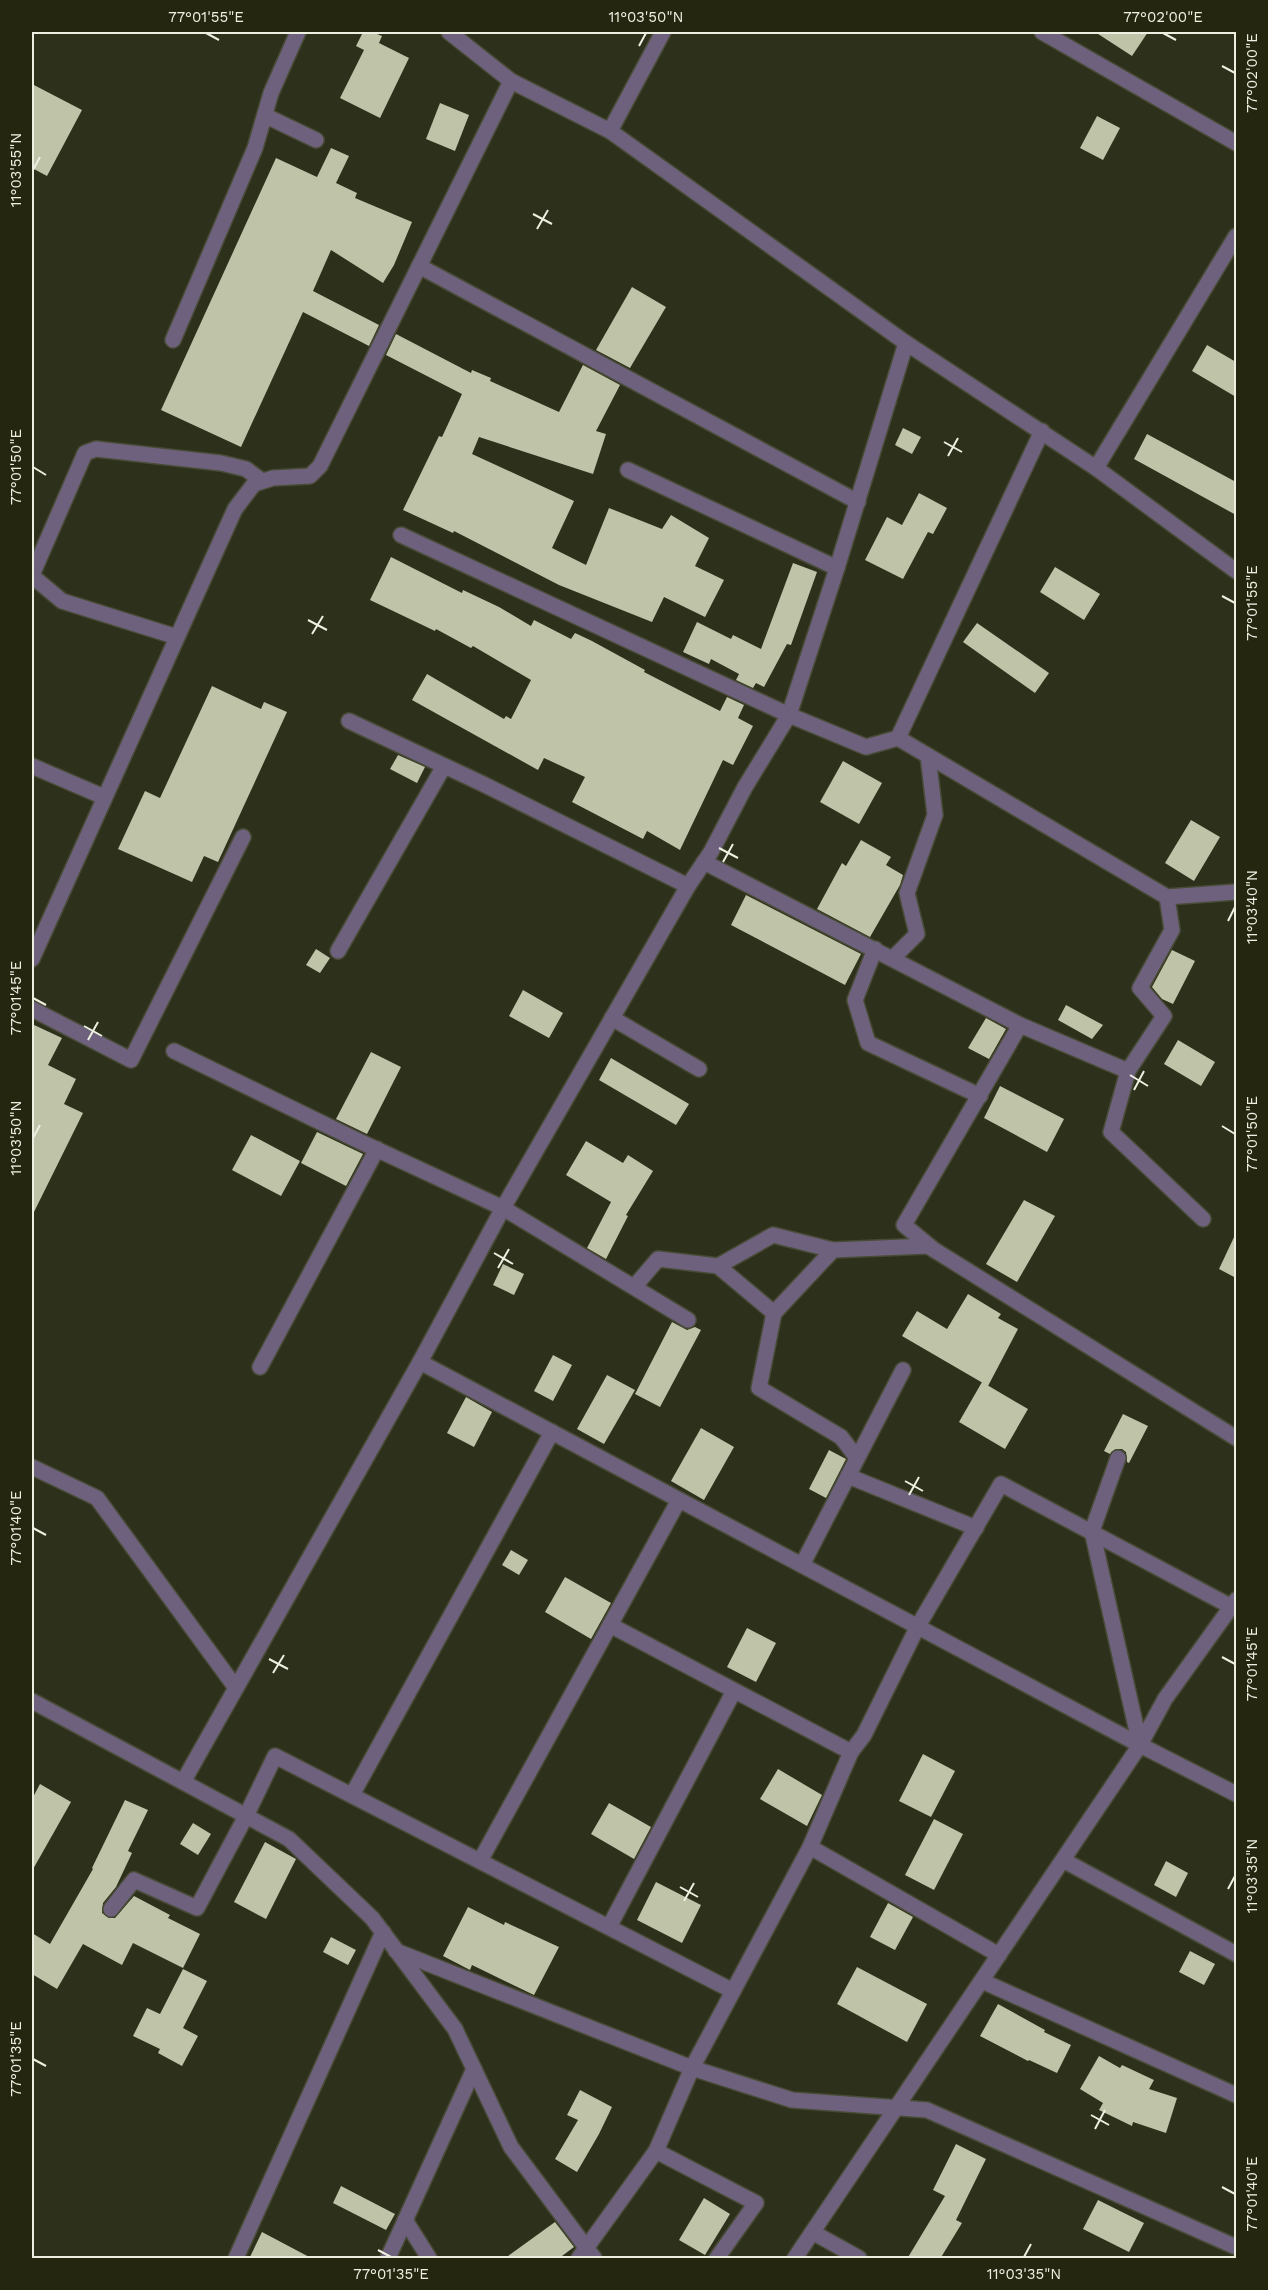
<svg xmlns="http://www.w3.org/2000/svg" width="1268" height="2290" viewBox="0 0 1268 2290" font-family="'Work Sans',sans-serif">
  <rect width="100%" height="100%" fill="#2d301a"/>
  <!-- building -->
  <g fill="#bfc3a8">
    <path d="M363 32H372L382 36 379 43 409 58 380 118 340 98 364 50 356 46Z"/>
    <path d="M1095 32H1148L1132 56Z"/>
    <path d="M32 84 82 110 47 176 32 168Z"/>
    <path d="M440 103 469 115 455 151 426 139Z"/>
    <path d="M1097 116 1120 128 1103 160 1080 148Z"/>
    <path d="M331 148 349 156 336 183 357 193 355 198 412 222 394 265 383 283 331 250 313 291 379 325 369 346 303 312 241 447 161 410 276 158 317 177Z"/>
    <path d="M632 287 666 307 630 368 596 350Z"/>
    <path d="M396 334 471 373 472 370 491 378 490 381 559 412 583 365 620 385 596 431 606 434 593 474 479 437 472 454 574 501 552 548 586 565 609 508 662 529 671 515 709 538 695 566 724 580 705 617 664 597 652 622 559 585 454 531 453 533 403 510 439 436 442 437 462 394 386 355Z"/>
    <path d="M1207 345 1236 362V397L1192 371Z"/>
    <path d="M903 428 921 437 912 454 895 445Z"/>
    <path d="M1147 434 1236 482V515L1134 459Z"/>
    <path d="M919 493 947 508 933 534 928 532 903 579 865 560 887 517 902 525Z"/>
    <path d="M391 557 462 593 463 590 499 607 531 626 534 620 571 639 575 633 592 641 645 670 644 672 720 711 727 697 744 705 738 718 753 726 733 765 723 760 680 850 647 831 643 839 572 802 585 777 544 758 538 770 412 700 427 674 504 719 506 716 511 719 531 680 473 646 471 648 436 629 435 631 370 600Z"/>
    <path d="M793 563 817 572 791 645 787 644 764 687 756 683 753 688 736 680 739 674 711 659 709 664 683 652 697 622 731 639 733 635 761 649Z"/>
    <path d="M1055 567 1100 594 1084 620 1040 592Z"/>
    <path d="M977 623 1049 673 1035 693 963 642Z"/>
    <path d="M212 686 261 709 264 702 287 712 218 862 204 856 192 882 118 849 145 791 160 798Z"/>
    <path d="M398 755 425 767 417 783 390 769Z"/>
    <path d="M843 761 882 783 859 824 820 802Z"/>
    <path d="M1191 820 1220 837 1194 881 1165 863Z"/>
    <path d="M861 840 891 857 886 865 903 875 900 885 870 937 817 909 842 863 846 866Z"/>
    <path d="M746 895 861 954 845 985 731 925Z"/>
    <path d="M316 949 330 958 320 973 306 965Z"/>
    <path d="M1172 950 1195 961 1173 1004 1162 999 1152 987Z"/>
    <path d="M523 990 563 1013 549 1038 509 1016Z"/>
    <path d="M1066 1005 1103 1025 1092 1039 1058 1020Z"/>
    <path d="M986 1018 1006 1029 989 1059 968 1048Z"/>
    <path d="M32 1024 62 1038 48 1065 76 1079 64 1104 83 1113 32 1216Z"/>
    <path d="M1178 1040 1215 1062 1201 1086 1164 1064Z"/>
    <path d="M371 1052 401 1067 367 1134 336 1119Z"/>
    <path d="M611 1058 689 1104 676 1125 599 1080Z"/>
    <path d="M1000 1086 1064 1119 1047 1152 984 1118Z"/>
    <path d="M317 1132 363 1154 346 1186 301 1163Z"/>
    <path d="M251 1135 300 1161 281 1196 232 1170Z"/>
    <path d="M586 1141 623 1163 628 1155 653 1171 626 1215 628 1216 606 1259 587 1248 611 1202 566 1175Z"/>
    <path d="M1024 1200 1055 1216 1017 1282 986 1264Z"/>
    <path d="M1236 1233V1278L1219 1269Z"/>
    <path d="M503 1264 524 1274 514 1295 493 1285Z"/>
    <path d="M968 1294 1001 1314 998 1318 1018 1329 988 1386 902 1336 917 1311 947 1329Z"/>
    <path d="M672 1322 687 1330 695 1327 701 1330 660 1407 635 1394Z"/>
    <path d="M553 1355 572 1365 553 1401 534 1391Z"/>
    <path d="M607 1375 635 1390 604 1444 577 1429Z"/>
    <path d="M982 1382 1028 1409 1005 1449 959 1422Z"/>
    <path d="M466 1397 492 1412 474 1447 447 1433Z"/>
    <path d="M1123 1414 1148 1426 1129 1463 1127 1462 1126 1452 1122 1449H1116L1110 1454 1104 1451Z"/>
    <path d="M701 1428 734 1447 704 1500 671 1481Z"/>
    <path d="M829 1450 846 1459 826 1498 809 1489Z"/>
    <path d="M511 1550 528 1560 519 1575 502 1565Z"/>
    <path d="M565 1577 611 1603 591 1639 545 1612Z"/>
    <path d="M747 1628 776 1643 756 1682 727 1667Z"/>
    <path d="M923 1754 955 1771 931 1817 899 1801Z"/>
    <path d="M778 1769 822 1795 807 1826 760 1799Z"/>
    <path d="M40 1784 71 1802 32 1871V1799Z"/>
    <path d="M125 1800 148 1810 128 1851 132 1853 116 1887 103 1903 102 1913 109 1918H115L134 1896 170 1915 168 1918 200 1934 183 1968 133 1943 122 1965 83 1944 57 1989 32 1974V1933L50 1944 93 1869 92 1868Z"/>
    <path d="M609 1803 651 1827 634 1859 591 1834Z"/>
    <path d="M934 1819 963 1834 934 1890 905 1875Z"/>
    <path d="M193 1823 211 1834 198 1855 180 1844Z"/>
    <path d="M265 1842 296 1859 266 1919 234 1902Z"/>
    <path d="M1166 1861 1188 1873 1176 1897 1154 1885Z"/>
    <path d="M656 1882 701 1905 682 1943 637 1920Z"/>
    <path d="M888 1903 913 1917 895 1950 870 1937Z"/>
    <path d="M468 1907 504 1925 505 1922 559 1947 534 1995 472 1965 470 1970 443 1956Z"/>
    <path d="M331 1937 356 1950 348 1965 323 1952Z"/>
    <path d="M1190 1951 1215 1964 1204 1985 1179 1972Z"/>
    <path d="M857 1967 927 2004 907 2042 837 2004Z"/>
    <path d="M183 1969 207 1981 183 2028 198 2036 182 2066 158 2053 160 2049 133 2036 147 2008 160 2014Z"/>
    <path d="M998 2004 1045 2030 1044 2032 1071 2045 1057 2073 1029 2060 1028 2061 980 2036Z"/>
    <path d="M1099 2056 1120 2068 1122 2065 1154 2080 1149 2089 1177 2098 1166 2133 1133 2122 1132 2126 1099 2110 1103 2103 1080 2089Z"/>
    <path d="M580 2090 612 2107 599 2134 577 2172 555 2159 578 2120 567 2115Z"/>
    <path d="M956 2144 986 2159 956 2220 962 2223 940 2259H907L945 2196 933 2190Z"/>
    <path d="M341 2186 395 2214 386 2230 333 2203Z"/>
    <path d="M704 2198 730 2214 705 2255 679 2240Z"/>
    <path d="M1098 2200 1144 2223 1129 2252 1083 2229Z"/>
    <path d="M555 2222 574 2247 558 2259H504Z"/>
    <path d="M262 2232 313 2259H249Z"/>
  </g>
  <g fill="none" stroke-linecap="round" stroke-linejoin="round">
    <!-- minor casing -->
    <g stroke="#484b36" stroke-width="18">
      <g id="minor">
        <path d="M449 32 511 81 610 131 906 343"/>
        <path d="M1042 32 1236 143"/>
        <path d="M266 116 316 140"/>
        <path d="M610 131 663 32"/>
        <path d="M419 266 858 502"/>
        <path d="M173 340 255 148 271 93 298 32"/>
        <path d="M1096 468 1236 236"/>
        <path d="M628 470 837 568"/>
        <path d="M401 535 789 715 866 747 898 738 1167 897"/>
        <path d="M32 575 85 453 96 449 221 463 246 469 262 481"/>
        <path d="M32 576 62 601 177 637"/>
        <path d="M349 721 483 784 688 886"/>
        <path d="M898 738 1042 431"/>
        <path d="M32 766 104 797"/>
        <path d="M704 862 1020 1025 1128 1071"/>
        <path d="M875 949 855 1000 868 1043 980 1096"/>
        <path d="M338 951 444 766"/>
        <path d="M893 958 917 934 907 893 935 815 928 756"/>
        <path d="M32 959 235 509 254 484 273 478 310 476 320 466 511 81"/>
        <path d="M32 1009 131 1060 243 837"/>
        <path d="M612 1018 699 1069"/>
        <path d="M174 1051 363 1143 503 1208 688 1320"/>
        <path d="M1203 1219 1111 1132 1128 1071 1164 1016 1140 988 1172 930 1167 897 1236 892"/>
        <path d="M933 1249 904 1225 1020 1025"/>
        <path d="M833 1250 774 1313 759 1388 841 1437 857 1458"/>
        <path d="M718 1266 774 1313"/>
        <path d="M634 1287 658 1259 718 1266 773 1235 833 1250 928 1246 1236 1438"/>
        <path d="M420 1362 1140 1745"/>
        <path d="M260 1367 377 1149"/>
        <path d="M1118 1458 1092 1531 1140 1745"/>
        <path d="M32 1467 97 1498 236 1688"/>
        <path d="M848 1476 976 1528"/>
        <path d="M802 1565 903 1370"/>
        <path d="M610 1625 851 1752"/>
        <path d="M32 1701 183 1782 420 1362 503 1208 688 886 711 852 745 787 789 715 837 568 906 343 1096 468 1236 571"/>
        <path d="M1140 1745 1165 1699 1236 1600"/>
        <path d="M183 1782 289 1839 372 1918 455 2029 511 2147 594 2258"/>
        <path d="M352 1795 552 1432"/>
        <path d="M810 1847 999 1955"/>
        <path d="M1063 1860 1236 1954"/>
        <path d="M480 1861 679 1500"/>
        <path d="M111 1909 134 1880 197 1908 246 1816 275 1756 733 1991"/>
        <path d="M609 1927 734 1691"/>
        <path d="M396 1951 692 2068 792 2100 927 2110 1236 2247"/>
        <path d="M982 1981 1236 2095"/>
        <path d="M656 2151 756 2203 717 2258"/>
        <path d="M405 2220 429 2258"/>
        <path d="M814 2233 859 2258"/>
        <path d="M236 2258 383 1932"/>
        <path d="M388 2258 474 2069"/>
        <path d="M579 2258 656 2151 692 2068 810 1847 851 1752 864 1735 918 1626 1001 1484 1230 1606"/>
        <path d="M795 2258 1140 1745 1236 1794"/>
      </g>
    </g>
    <!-- minor -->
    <use href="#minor" stroke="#6e617d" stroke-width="15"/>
  </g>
  <!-- ticks -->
  <path fill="none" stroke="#edefe1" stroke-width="2" d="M206 33 219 40M1163 33 1176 40M639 46 646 33M1222 66 1235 73M33 170 40 157M533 214 552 224M537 229 548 210M944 442 962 452M948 456 958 438M33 467 46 475M1222 596 1235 603M308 620 327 630M312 634 323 616M719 848 738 858M723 862 733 844M1228 921 1235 907M33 998 46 1005M84 1026 102 1036M88 1040 98 1022M1130 1075 1148 1086M1134 1090 1144 1071M1222 1126 1235 1134M33 1138 40 1125M494 1253 513 1264M498 1268 509 1249M905 1481 923 1491M909 1495 919 1477M33 1528 46 1535M1222 1657 1235 1664M269 1659 288 1669M273 1673 284 1655M680 1887 698 1897M1228 1889 1235 1876M684 1901 694 1883M33 2059 46 2066M1091 2115 1109 2125M1095 2129 1105 2110M1222 2187 1235 2194M378 2250 391 2257M1024 2257 1031 2244"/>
  <!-- border -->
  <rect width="1268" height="2290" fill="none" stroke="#242610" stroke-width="66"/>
  <rect x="33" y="33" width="1202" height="2224" fill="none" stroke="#edefe1" stroke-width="2"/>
  <g font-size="15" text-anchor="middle" fill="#edefe1">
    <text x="206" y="22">77°01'55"E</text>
    <text x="646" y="22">11°03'50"N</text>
    <text x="1163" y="22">77°02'00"E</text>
    <text transform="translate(1252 73) rotate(-90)" y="5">77°02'00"E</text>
    <text transform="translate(16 170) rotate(-90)" y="5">11°03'55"N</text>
    <text transform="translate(16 467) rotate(-90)" y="5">77°01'50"E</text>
    <text transform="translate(1252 603) rotate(-90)" y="5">77°01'55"E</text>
    <text transform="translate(1252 907) rotate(-90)" y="5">11°03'40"N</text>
    <text transform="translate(16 998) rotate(-90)" y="5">77°01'45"E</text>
    <text transform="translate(1252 1134) rotate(-90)" y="5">77°01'50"E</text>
    <text transform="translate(16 1138) rotate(-90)" y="5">11°03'50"N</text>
    <text transform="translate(16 1528) rotate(-90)" y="5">77°01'40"E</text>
    <text transform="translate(1252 1664) rotate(-90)" y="5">77°01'45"E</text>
    <text transform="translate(1252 1876) rotate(-90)" y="5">11°03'35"N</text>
    <text transform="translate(16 2059) rotate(-90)" y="5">77°01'35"E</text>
    <text transform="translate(1252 2194) rotate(-90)" y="5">77°01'40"E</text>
    <text x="391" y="2279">77°01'35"E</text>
    <text x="1024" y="2279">11°03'35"N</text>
  </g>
</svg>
